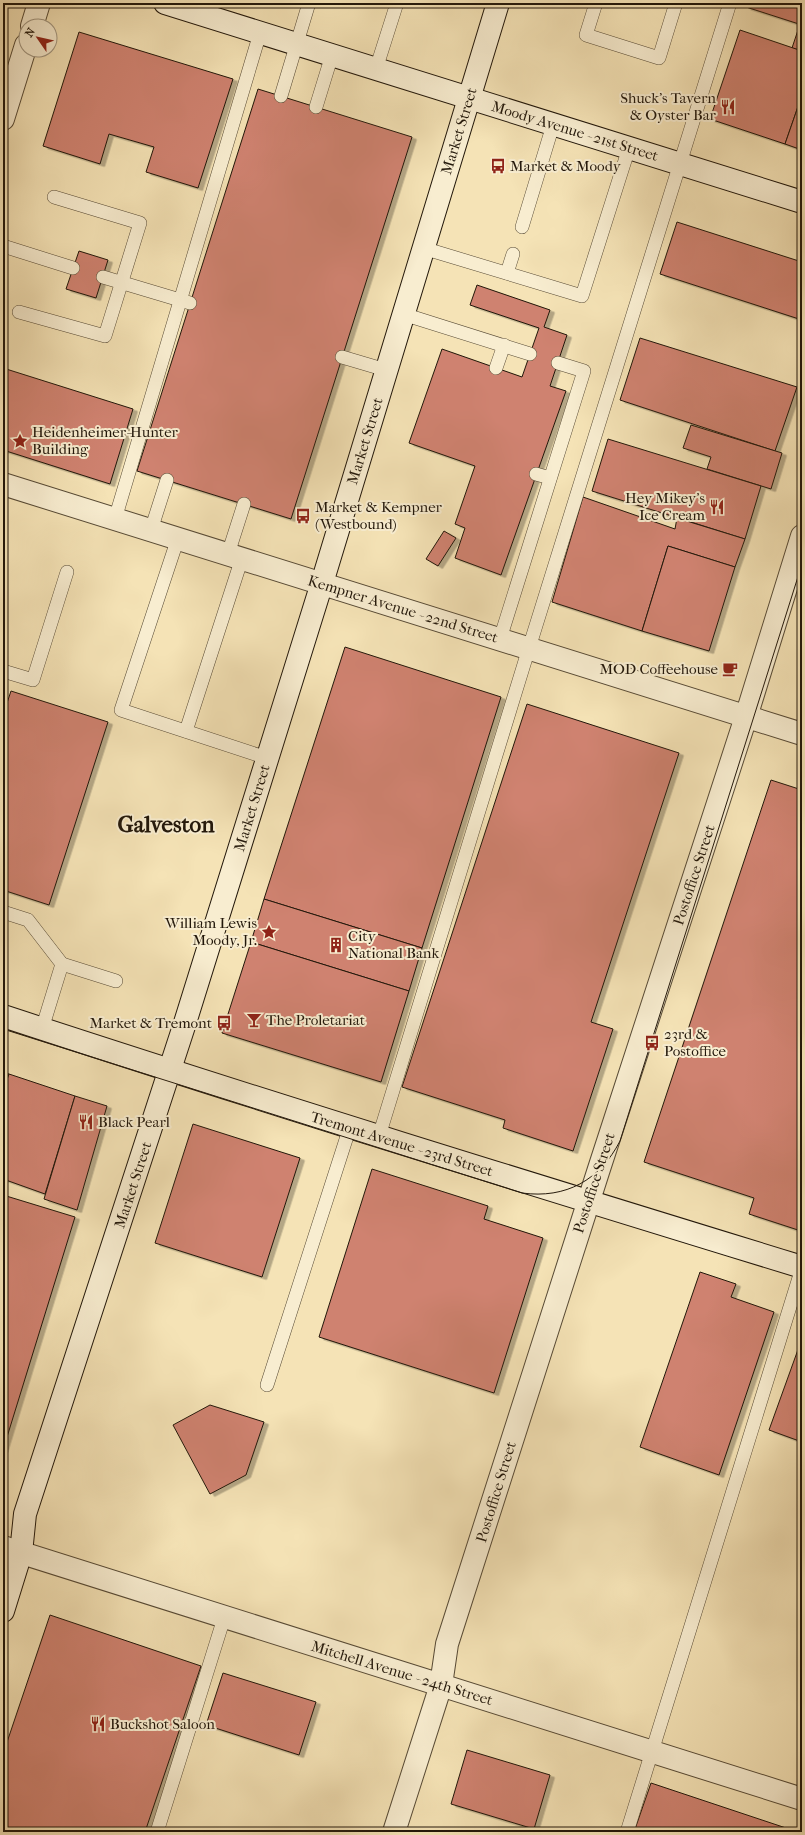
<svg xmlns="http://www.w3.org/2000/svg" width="805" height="1835" viewBox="0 0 805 1835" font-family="'IM FELL French Canon',serif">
  <defs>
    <filter id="shadow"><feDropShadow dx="4.5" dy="2.5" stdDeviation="0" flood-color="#0004"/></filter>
  </defs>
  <rect width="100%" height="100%" fill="#f5e3b6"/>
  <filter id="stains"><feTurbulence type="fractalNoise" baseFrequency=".005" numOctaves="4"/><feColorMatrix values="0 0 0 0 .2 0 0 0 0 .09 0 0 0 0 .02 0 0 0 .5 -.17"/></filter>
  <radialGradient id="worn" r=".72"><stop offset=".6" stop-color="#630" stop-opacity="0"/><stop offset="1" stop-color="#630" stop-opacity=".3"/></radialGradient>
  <!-- building -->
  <g fill="#cf8270" stroke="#22170a" filter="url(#shadow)">
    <path d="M747 3H802V25L746 7Z"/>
    <path d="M800 24 802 25V51L792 48Z"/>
    <path d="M740 30 802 51V95L785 144 710 119Z"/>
    <path d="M79 32 233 79 198 188 146 172 154 147 109 134 100 164 43 146Z"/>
    <path d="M258 89 412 137 291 519 137 471Z"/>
    <path d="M802 95V150L785 144Z"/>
    <path d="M677 222 802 262V320L660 274Z"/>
    <path d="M79 251 108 260 96 298 66 289Z"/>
    <path d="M477 285 550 310 544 327 567 335 550 386 566 391 501 575 455 558 465 528 455 524 475 466 409 443 442 349 522 377 539 328 470 305Z"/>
    <path d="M640 338 797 387 775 451 620 400Z"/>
    <path d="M3 368 133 409 110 484 3 450Z"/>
    <path d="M691 425 782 453 771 489 707 469 711 457 683 448Z"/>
    <path d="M608 439 761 486 745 539 592 491Z"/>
    <path d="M583 497 675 529 677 518 745 539 735 567 668 546 642 631 552 602Z"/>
    <path d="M444 531 456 538 438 566 426 559Z"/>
    <path d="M668 546 735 567 709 651 642 631Z"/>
    <path d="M345 647 501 697 422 948 264 899Z"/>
    <path d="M11 691 108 722 49 905 3 890V715Z"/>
    <path d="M527 704 679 753 591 1022 613 1029 573 1151 503 1128 505 1120 402 1087Z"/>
    <path d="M771 780 802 790 801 1231 749 1214 754 1198 644 1162Z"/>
    <path d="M264 899 422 948 409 991 251 942Z"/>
    <path d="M251 942 409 991 381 1082 222 1033Z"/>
    <path d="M3 1072 9 1074 3 1091Z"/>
    <path d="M9 1074 75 1096 45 1194 3 1179V1091Z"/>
    <path d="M75 1096 107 1106 77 1210 44 1199Z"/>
    <path d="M193 1124 300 1158 262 1277 155 1243Z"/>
    <path d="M372 1169 488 1206 484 1219 543 1238 494 1393 319 1337Z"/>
    <path d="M3 1195 75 1217 3 1450Z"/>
    <path d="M700 1272 736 1284 731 1297 774 1312 719 1475 640 1447Z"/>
    <path d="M800 1344 802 1345V1442L769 1430Z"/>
    <path d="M210 1405 264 1422 246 1475 210 1494 173 1425Z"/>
    <path d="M50 1615 201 1666 145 1832H3V1754Z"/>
    <path d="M223 1673 316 1702 299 1755 206 1725Z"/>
    <path d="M467 1750 550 1775 534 1829 451 1804Z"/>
    <path d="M651 1783 798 1832H634Z"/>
  </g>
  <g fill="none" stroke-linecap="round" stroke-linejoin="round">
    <!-- lane casing -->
    <g stroke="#574a35" stroke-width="14">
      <g id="lane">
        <path d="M596 3 586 35 659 58 676 3"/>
        <path d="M376 69 397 3"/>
        <path d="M281 96 309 3"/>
        <path d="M316 107 332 55"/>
        <path d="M522 227 553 125"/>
        <path d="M3 246 73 268"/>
        <path d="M423 248 582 296 629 148"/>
        <path d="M507 273 513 254"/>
        <path d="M103 277 190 303"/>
        <path d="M19 312 105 336 140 223 54 197"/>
        <path d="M403 314 530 354"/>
        <path d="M342 357 386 370"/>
        <path d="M496 368 504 345"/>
        <path d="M536 474 550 478"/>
        <path d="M115 519 260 33"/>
        <path d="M151 530 167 480"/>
        <path d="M178 538 121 710 267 758"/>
        <path d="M228 554 244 504"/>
        <path d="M500 639 584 371 558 363"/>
        <path d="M3 671 33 680 67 572"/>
        <path d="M186 731 242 558"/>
        <path d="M3 912 28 920 62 964 42 1029"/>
        <path d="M62 964 116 981"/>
        <path d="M379 1136 529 648 730 3"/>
        <path d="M267 1385 350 1127"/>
        <path d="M157 1832 224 1618"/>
        <path d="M627 1832 802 1268"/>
      </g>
    </g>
    <!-- street casing -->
    <g stroke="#574a35" stroke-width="24">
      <g id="street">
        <path d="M32 26 39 3"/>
        <path d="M3 119 26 45"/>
        <path d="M3 484 802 734"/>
        <path d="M3 1547 802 1799"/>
        <path d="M394 1832 441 1685 447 1644 598 1172 746 717 802 536"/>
      </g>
    </g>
    <!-- secondary casing -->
    <g stroke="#22170a" stroke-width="24">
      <g id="secondary">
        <path d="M165 3 802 202"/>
        <path d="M3 1016C268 1103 535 1185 802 1267"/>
        <path d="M3 1611 21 1553 25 1514 184 1026 322 583 498 3"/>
      </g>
    </g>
    <!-- lane -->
    <use href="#lane" stroke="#f8edd0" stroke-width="13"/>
    <!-- street -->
    <use href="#street" stroke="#f8edd0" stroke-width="22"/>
    <!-- secondary -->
    <use href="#secondary" stroke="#f8edd0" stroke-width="22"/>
    <!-- tram -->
    <path stroke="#22170a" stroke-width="1" d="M3 1029 522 1193C566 1199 600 1180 620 1141L802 564"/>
  </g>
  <!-- icons -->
  <defs>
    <g id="restaurant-bare" transform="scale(1.2)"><path d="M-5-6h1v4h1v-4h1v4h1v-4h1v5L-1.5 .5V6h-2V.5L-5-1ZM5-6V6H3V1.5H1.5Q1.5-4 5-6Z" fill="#8f2418" stroke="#f8edd0" stroke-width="2.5" paint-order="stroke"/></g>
    <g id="bus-bare" transform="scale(1.2)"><path d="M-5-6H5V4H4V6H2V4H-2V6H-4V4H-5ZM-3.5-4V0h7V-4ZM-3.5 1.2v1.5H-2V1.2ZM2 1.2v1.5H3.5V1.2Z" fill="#8f2418" stroke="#f8edd0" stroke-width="2.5" paint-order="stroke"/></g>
    <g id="sight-bare" transform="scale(1.2)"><path d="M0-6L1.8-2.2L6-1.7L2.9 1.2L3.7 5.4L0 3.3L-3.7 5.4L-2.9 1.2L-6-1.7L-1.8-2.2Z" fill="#8f2418" stroke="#f8edd0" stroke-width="2.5" paint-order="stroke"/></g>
    <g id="cafe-bare" transform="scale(1.2)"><path d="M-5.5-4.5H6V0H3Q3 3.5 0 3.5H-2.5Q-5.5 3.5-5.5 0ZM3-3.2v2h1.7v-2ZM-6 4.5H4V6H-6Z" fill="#8f2418" stroke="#f8edd0" stroke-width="2.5" paint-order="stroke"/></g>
    <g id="building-bare" transform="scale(1.2)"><path d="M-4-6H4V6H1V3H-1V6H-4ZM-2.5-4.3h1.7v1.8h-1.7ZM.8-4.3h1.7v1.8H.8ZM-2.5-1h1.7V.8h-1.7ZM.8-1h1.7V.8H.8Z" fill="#8f2418" stroke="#f8edd0" stroke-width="2.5" paint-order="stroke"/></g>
    <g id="bar-bare" transform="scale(1.2)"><path d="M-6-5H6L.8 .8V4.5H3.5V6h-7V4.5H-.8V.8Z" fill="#8f2418" stroke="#f8edd0" stroke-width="2.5" paint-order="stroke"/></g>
  </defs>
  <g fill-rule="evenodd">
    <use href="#restaurant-bare" x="728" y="107"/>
    <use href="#bus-bare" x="498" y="166"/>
    <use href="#sight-bare" x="20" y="441"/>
    <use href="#restaurant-bare" x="717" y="507"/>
    <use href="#bus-bare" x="303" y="516"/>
    <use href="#cafe-bare" x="730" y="669"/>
    <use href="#sight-bare" x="269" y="932"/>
    <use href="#building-bare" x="336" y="945"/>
    <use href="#bar-bare" x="254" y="1020"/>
    <use href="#bus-bare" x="224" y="1023"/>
    <use href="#bus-bare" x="652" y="1043"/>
    <use href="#restaurant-bare" x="86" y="1122"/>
    <use href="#restaurant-bare" x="98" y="1724"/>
  </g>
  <g text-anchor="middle" stroke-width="4" stroke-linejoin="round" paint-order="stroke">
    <!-- poi labels -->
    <g font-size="15" fill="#22170a" stroke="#f8edd0" text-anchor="start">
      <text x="716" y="103" text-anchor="end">Shuck's Tavern<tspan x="716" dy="17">&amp; Oyster Bar</tspan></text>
      <text x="510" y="171">Market &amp; Moody</text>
      <text x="32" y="437">Heidenheimer-Hunter<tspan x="32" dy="17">Building</tspan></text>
      <text x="705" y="503" text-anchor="end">Hey Mikey's<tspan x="705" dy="17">Ice Cream</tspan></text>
      <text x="315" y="512">Market &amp; Kempner<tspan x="315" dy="17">(Westbound)</tspan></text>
      <text x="718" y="674" text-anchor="end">MOD Coffeehouse</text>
      <text x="257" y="928" text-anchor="end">William Lewis<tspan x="257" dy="17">Moody, Jr.</tspan></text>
      <text x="348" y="941">City<tspan x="348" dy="17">National Bank</tspan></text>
      <text x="266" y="1025">The Proletariat</text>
      <text x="212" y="1028" text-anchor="end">Market &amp; Tremont</text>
      <text x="664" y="1039">23rd &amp;<tspan x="664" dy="17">Postoffice</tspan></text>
      <text x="98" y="1127">Black Pearl</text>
      <text x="110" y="1729">Buckshot Saloon</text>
    </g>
    <!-- street labels -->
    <g font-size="15" fill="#22170a" stroke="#f8edd0">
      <text transform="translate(459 131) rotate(-73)" y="5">Market Street</text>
      <text transform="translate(575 131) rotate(17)" y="5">Moody Avenue - 21st Street</text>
      <text transform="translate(365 441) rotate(-73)" y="5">Market Street</text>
      <text transform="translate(403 609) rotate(17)" y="5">Kempner Avenue - 22nd Street</text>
      <text transform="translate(252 808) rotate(-73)" y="5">Market Street</text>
      <text transform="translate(694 875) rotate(-72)" y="5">Postoffice Street</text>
      <text transform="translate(402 1144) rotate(17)" y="5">Tremont Avenue - 23rd Street</text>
      <text transform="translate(594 1183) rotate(-72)" y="5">Postoffice Street</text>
      <text transform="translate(133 1185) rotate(-72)" y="5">Market Street</text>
      <text transform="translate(496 1492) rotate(-73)" y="5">Postoffice Street</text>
      <text transform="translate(402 1673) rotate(17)" y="5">Mitchell Avenue - 24th Street</text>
    </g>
    <!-- town labels -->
    <g font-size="23" font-weight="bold" fill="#22170a" stroke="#f8edd0">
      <text x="166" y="832">Galveston</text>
    </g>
  </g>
  <!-- margin -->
  <rect width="805" height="1835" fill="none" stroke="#f5e3b6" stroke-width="16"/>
  <rect x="4" y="4" width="797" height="1827" fill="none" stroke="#22170a" stroke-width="2"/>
  <rect x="8" y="8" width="789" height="1819" fill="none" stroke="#22170a"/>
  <!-- north arrow -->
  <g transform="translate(38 38) rotate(304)"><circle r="19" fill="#f8edd0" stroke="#a29781"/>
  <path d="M0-3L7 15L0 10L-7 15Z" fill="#8f2418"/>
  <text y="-6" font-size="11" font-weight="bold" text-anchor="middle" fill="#22170a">N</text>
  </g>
  <rect width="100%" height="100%" filter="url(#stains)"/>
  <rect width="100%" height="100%" fill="url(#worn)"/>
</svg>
